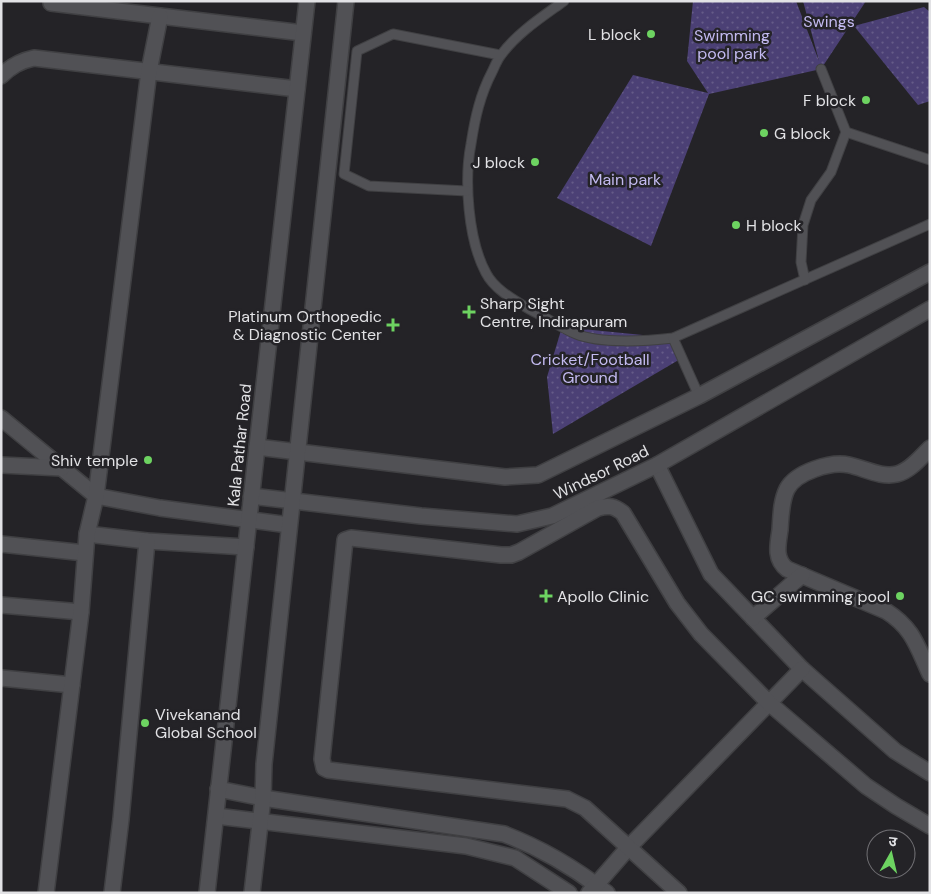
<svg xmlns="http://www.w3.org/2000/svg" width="931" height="894" viewBox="0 0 931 894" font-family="'DM Sans','Noto Sans Devanagari',sans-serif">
  <defs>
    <pattern id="park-dots" width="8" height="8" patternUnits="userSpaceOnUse" patternTransform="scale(1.25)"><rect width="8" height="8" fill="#4b4075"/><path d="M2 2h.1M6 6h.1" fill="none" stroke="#655b88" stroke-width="1.8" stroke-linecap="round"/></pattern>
  </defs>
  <rect width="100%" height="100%" fill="#242327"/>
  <!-- park -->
  <g fill="url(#park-dots)">
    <path d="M693 1H796L819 61 803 1H866L821 69 709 94 651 246 557 198 633 75 708 93 687 61Z"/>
    <path d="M924 7 930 12V101L918 105 854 26Z"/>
    <path d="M562 327 673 338 682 358 553 434 547 377Z"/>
  </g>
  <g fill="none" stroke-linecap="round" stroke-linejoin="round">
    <!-- lane casing -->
    <g stroke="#404043" stroke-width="11">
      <g id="lane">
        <path d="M564 1C542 17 517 33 501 55 497 60 495 66 492 72 480 95 475 118 471 144 464 180 468 240 486 273 494 289 514 300 529 309 545 317 560 327 576 334 600 344 647 341 673 338L930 224"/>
        <path d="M846 132 930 160"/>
        <path d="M467 191 369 186 344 174 357 51 393 34 500 55"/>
        <path d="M805 280 801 262 803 225 811 200 831 172 846 132 821 69"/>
        <path d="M673 338 699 396"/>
      </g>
    </g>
    <!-- street casing -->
    <g stroke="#404043" stroke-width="18">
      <g id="street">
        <path d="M51 3 303 33"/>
        <path d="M1 76C11 66 20 61 34 58L297 89"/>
        <path d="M1 418 96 496 160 508 289 525"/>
        <path d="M257 447 505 477 538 475 699 396 930 272"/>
        <path d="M930 448C921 457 910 471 897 474 881 478 864 468 849 465 831 461 796 472 787 489 781 501 781 516 780 530 778 544 774 559 787 569L886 611C913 628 917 646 930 674"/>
        <path d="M1 465 62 468"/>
        <path d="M657 465 711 574 802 669 895 751 930 773"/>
        <path d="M251 496 421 516 517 524 552 516 657 465 930 309"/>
        <path d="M87 534 147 541 246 547"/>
        <path d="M1 544 85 553"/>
        <path d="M1 605 81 612"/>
        <path d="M753 618 802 575"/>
        <path d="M1 678 72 685"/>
        <path d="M218 789 263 798 504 834C541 848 576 869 607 893"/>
        <path d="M216 816 466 846 515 858 569 893"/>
        <path d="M46 893 81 612 87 534 96 496 149 71 160 16"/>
        <path d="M112 893 121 819 147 541"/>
        <path d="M589 893 628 848 802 669"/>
        <path d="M679 893 585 808 567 799 328 770 324 768 322 759 345 540 351 538 501 555H511L519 552 598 508C609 505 614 506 623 513L677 603 701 634 769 703 866 786 896 806 930 826"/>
      </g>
    </g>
    <!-- secondary casing -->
    <g stroke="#404043" stroke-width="18">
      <g id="secondary">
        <path d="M207 893 307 1"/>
        <path d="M252 893 263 798 264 764 346 1"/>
      </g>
    </g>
    <!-- lane -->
    <use href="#lane" stroke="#515155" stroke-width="9"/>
    <!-- street -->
    <use href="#street" stroke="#515155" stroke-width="15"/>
    <!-- secondary -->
    <use href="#secondary" stroke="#515155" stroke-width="15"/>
  </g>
  <!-- markers -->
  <g fill="#6dd361" stroke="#242327" stroke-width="2">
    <circle cx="651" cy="34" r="5"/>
    <circle cx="866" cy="100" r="5"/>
    <circle cx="764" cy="133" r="5"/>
    <circle cx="535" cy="162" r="5"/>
    <circle cx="736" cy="225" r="5"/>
    <path d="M466.5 304.5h5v5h5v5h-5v5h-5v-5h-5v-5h5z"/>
    <path d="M390.5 317.5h5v5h5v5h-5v5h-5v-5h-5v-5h5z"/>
    <circle cx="148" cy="460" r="5"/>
    <path d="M543.5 588.5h5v5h5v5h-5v5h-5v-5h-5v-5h5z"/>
    <circle cx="900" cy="596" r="5"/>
    <circle cx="145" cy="723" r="5"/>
  </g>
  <g text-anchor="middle" stroke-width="5" stroke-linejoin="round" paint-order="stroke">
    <!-- park labels -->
    <g font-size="16" fill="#c3baf0" stroke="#242327">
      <text x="829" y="27">Swings</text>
      <text x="732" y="41">Swimming<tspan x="732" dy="18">pool park</tspan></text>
      <text x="625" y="185">Main park</text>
      <text x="590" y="365">Cricket/Football<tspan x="590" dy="18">Ground</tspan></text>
    </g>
    <!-- poi labels -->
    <g font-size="16" fill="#e2e2e5" stroke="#242327" text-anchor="end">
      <text x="641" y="40">L block</text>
      <text x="856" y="106">F block</text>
      <text x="774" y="139" text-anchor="start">G block</text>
      <text x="525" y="168">J block</text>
      <text x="746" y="231" text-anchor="start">H block</text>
      <text x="480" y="309" text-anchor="start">Sharp Sight<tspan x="480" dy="18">Centre, Indirapuram</tspan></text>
      <text x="382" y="322">Platinum Orthopedic<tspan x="382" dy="18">&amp; Diagnostic Center</tspan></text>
      <text x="138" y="466">Shiv temple</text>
      <text x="557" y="602" text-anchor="start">Apollo Clinic</text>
      <text x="890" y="602">GC swimming pool</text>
      <text x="155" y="720" text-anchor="start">Vivekanand<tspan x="155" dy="18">Global School</tspan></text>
    </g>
    <!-- street labels -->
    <g font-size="16" fill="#e2e2e5" stroke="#242327">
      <text transform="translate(239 445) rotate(-84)" y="6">Kala Pathar Road</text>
      <text transform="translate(601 472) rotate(-26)" y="6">Windsor Road</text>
    </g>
  </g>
  <!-- border -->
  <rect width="931" height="894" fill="none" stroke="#e2e2e5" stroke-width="5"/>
  <!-- north arrow -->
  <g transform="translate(891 854) rotate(8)"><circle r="24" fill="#242327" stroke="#706f73"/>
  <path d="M0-4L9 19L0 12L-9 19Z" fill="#6dd361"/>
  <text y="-8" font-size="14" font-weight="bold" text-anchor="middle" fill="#e2e2e5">उ</text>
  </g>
</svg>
